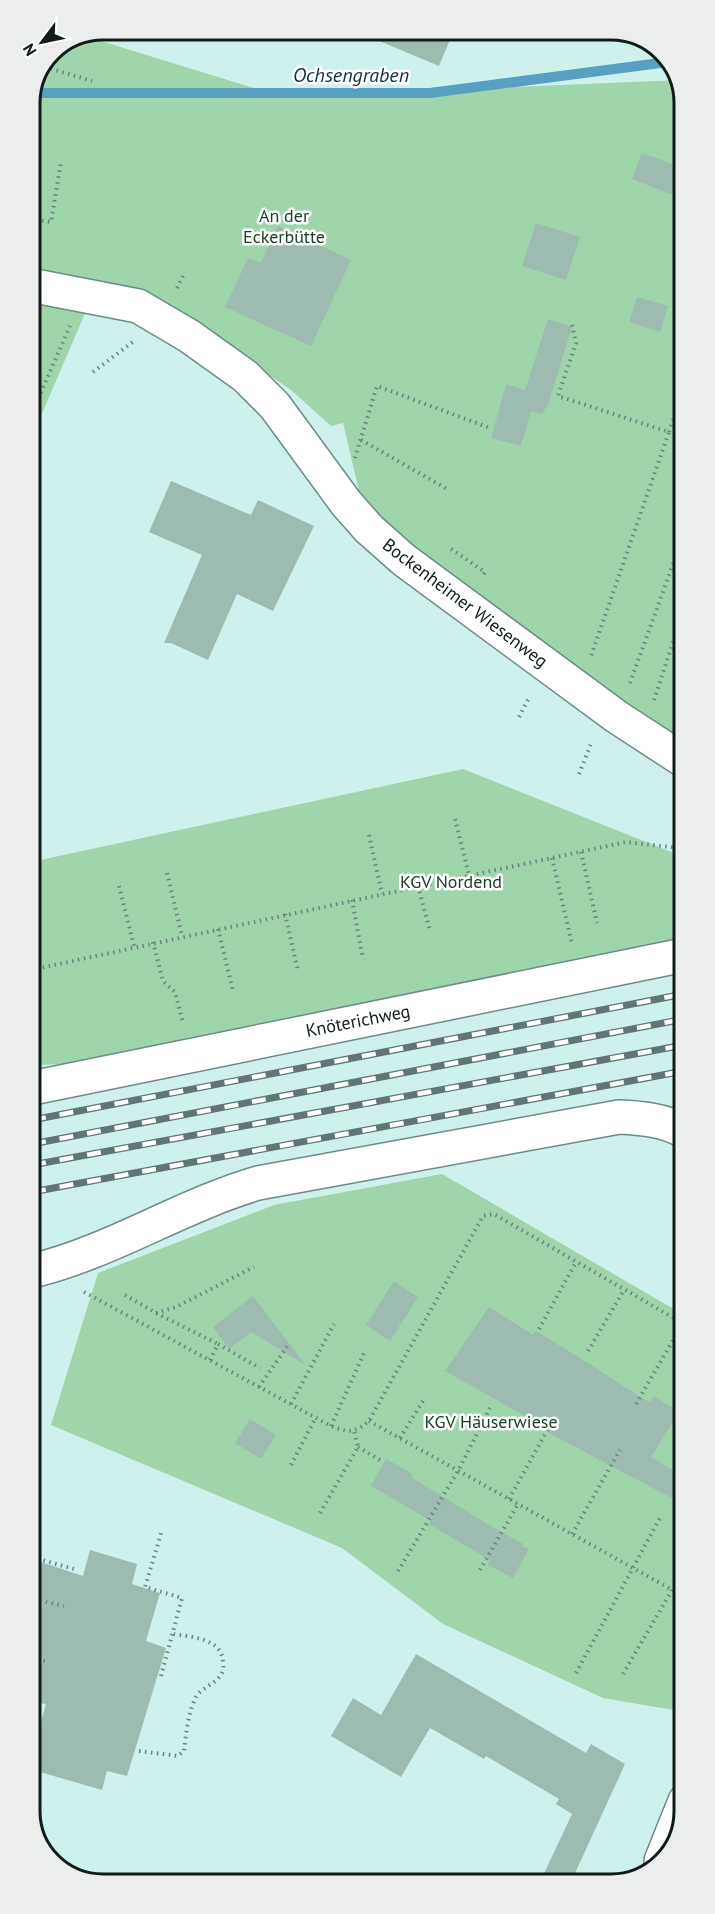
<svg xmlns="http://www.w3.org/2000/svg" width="715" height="1914" viewBox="0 0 715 1914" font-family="'PT Sans',sans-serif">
  <rect width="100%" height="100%" fill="#cff1ee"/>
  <!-- green -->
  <g fill="#9ed5ab">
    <path d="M88 37 283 97 679 80 682 84 683 749 384 534 359 491 343 423 331 426 291 390 181 314 30 279V99L52 51Z"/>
    <path d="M30 293 89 304 31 439Z"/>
    <path d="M463 769 684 857V945L107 1063 32 1065 31 862Z"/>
    <path d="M442 1174 684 1315 685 1712 603 1698 443 1624 342 1548 51 1425 98 1273 274 1205Z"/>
  </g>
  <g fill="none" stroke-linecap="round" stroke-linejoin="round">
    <!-- stream -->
    <path stroke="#58a0c1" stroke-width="10" d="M33 93H430L668 62"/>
  </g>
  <!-- building -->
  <g fill="#9ebbb1">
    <path d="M353 30H454L439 66Z"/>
    <path d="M642 153 683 168 673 195 632 179Z"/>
    <path d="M536 223 580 237 566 280 522 266Z"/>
    <path d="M278 226 351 260 311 346 225 307 248 258 261 263Z"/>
    <path d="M637 297 668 306 660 332 629 322Z"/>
    <path d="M548 319 572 327 548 404 542 414 531 411 521 446 491 438 506 384 525 390Z"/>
    <path d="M171 481 251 515 258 500 314 526 273 611 237 594 208 660 171 643H164L202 555 149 532Z"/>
    <path d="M394 1281 418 1297 390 1341 366 1325Z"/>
    <path d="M253 1296 304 1363V1364L251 1332 229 1349 213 1327Z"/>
    <path d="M489 1307 533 1335 536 1331 580 1358 650 1403 654 1396 679 1412 651 1457 684 1477 685 1505 549 1433 550 1430 445 1371Z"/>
    <path d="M250 1419 276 1435 261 1459 235 1443Z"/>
    <path d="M386 1459 413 1474 411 1477 484 1522 523 1544 522 1546 529 1549 513 1578 488 1565 490 1560 429 1524 431 1521 371 1486Z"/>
    <path d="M90 1550 137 1564 132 1584 160 1593 146 1641 166 1648 127 1776 107 1771 102 1790 33 1770V1750L46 1704 32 1702V1559L83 1576Z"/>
    <path d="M416 1654 586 1753 591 1744 625 1764 571 1882H540L572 1814 556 1804 559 1799 486 1756 484 1759 430 1728 401 1777 331 1736 353 1698 381 1715Z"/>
  </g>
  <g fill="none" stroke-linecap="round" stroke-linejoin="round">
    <!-- minor casing -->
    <g stroke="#6c8c89" stroke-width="36">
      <g id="minor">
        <path d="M30 285 138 306 189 336 245 376 275 406 346 503 369 529 404 560 617 717 683 760"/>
        <path d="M32 1088 684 955"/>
        <path d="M32 1271C111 1252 180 1206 258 1183L619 1117C641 1118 664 1120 684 1131"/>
        <path d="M661 1861 685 1801"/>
      </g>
    </g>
    <!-- path -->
    <g stroke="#6d8382" stroke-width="4" stroke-dasharray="1.5 4.5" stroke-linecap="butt">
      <path d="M45 67 92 81"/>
      <path d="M30 219 51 222 61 162"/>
      <path d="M177 288 183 276"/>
      <path d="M572 325 576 343 558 396 669 432 591 656"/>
      <path d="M93 372 134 341"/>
      <path d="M31 415 70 326"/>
      <path d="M669 432 683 391"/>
      <path d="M361 440 449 490"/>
      <path d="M355 458 377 386 490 428"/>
      <path d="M451 549 485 572 482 577"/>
      <path d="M630 683 681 542"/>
      <path d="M654 700 683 612"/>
      <path d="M519 717 530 696"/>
      <path d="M579 774 592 741"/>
      <path d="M455 819 469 875"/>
      <path d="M369 835 382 894"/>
      <path d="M581 852 597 923"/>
      <path d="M552 858 572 944"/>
      <path d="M167 873 182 936"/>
      <path d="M119 886 134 946"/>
      <path d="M418 886 430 931"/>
      <path d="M352 900 363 959"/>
      <path d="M285 914 298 971"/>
      <path d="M218 929 233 991"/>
      <path d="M153 942 163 981 175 992 183 1023"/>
      <path d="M31 970 626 842 679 848 684 845"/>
      <path d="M84 1292 331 1426C349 1433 354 1433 369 1421L483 1216 494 1214 684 1324"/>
      <path d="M125 1295 156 1313 218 1344"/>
      <path d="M156 1313 176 1307 254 1267"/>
      <path d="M539 1329 576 1262"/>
      <path d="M588 1351 624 1290"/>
      <path d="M210 1360 218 1344 260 1368"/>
      <path d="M259 1387 288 1345"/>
      <path d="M291 1404 334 1324"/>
      <path d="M636 1404 683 1323"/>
      <path d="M369 1421 685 1597"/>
      <path d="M331 1426 365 1351"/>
      <path d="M400 1438 423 1401"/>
      <path d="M358 1447 380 1460"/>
      <path d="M291 1465 316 1417"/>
      <path d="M509 1499 554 1418"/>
      <path d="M320 1513 358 1447 354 1431"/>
      <path d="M572 1534 620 1450"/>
      <path d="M32 1557 74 1569"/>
      <path d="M480 1570 518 1504"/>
      <path d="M398 1571 458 1471 490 1408"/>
      <path d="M34 1599 64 1606"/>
      <path d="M32 1657 48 1662"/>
      <path d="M576 1673 661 1516"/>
      <path d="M623 1674 672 1590"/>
      <path d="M161 1676 182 1598 145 1587 162 1530"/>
      <path d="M139 1751 178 1756 184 1751C186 1735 188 1712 196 1697 202 1687 214 1685 220 1676 223 1673 224 1667 223 1663 223 1638 191 1637 173 1634"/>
    </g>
    <!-- minor -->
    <use href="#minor" stroke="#fff" stroke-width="33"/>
    <!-- rail casing -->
    <g stroke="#617674" stroke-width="7">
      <g id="rail">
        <path d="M32 1120 684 994"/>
        <path d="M32 1144 684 1019"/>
        <path d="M32 1165 684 1045"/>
        <path d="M32 1192 684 1071"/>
      </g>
    </g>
    <!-- rail -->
    <use href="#rail" stroke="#fff" stroke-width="4.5" stroke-dasharray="14" stroke-linecap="butt"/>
  </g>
  <g text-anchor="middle" stroke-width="5" stroke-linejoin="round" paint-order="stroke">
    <!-- park labels -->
    <g font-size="18" fill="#164124" stroke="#fff">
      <text x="284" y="222">An der<tspan x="284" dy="21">Eckerbütte</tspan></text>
      <text x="451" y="888">KGV Nordend</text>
      <text x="491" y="1428">KGV Häuserwiese</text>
    </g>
    <!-- street labels -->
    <g font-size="18" fill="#101c1b" stroke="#fff">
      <text transform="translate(465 603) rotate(37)" y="6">Bockenheimer Wiesenweg</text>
      <text transform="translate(358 1021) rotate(-11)" y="6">Knöterichweg</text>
    </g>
    <!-- water labels -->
    <g font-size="20" font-style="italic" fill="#0d2f3e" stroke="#fff">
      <text x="351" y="82">Ochsengraben</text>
    </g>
  </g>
  <!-- crop -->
  <path d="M0 0H715V1914H0ZM103 40H611A63 63 0 0 1 674 103V1811A63 63 0 0 1 611 1874H103A63 63 0 0 1 40 1811V103A63 63 0 0 1 103 40Z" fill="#eceded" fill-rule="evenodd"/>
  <path fill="none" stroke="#101c1b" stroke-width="3" d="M103 40H611A63 63 0 0 1 674 103V1811A63 63 0 0 1 611 1874H103A63 63 0 0 1 40 1811V103A63 63 0 0 1 103 40Z"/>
  <!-- north arrow -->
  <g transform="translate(42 42) rotate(238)" stroke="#ffffff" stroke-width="4.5" paint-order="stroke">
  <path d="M0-4.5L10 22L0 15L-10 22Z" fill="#101c1b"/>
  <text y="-9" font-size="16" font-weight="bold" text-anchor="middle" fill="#101c1b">N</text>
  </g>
</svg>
